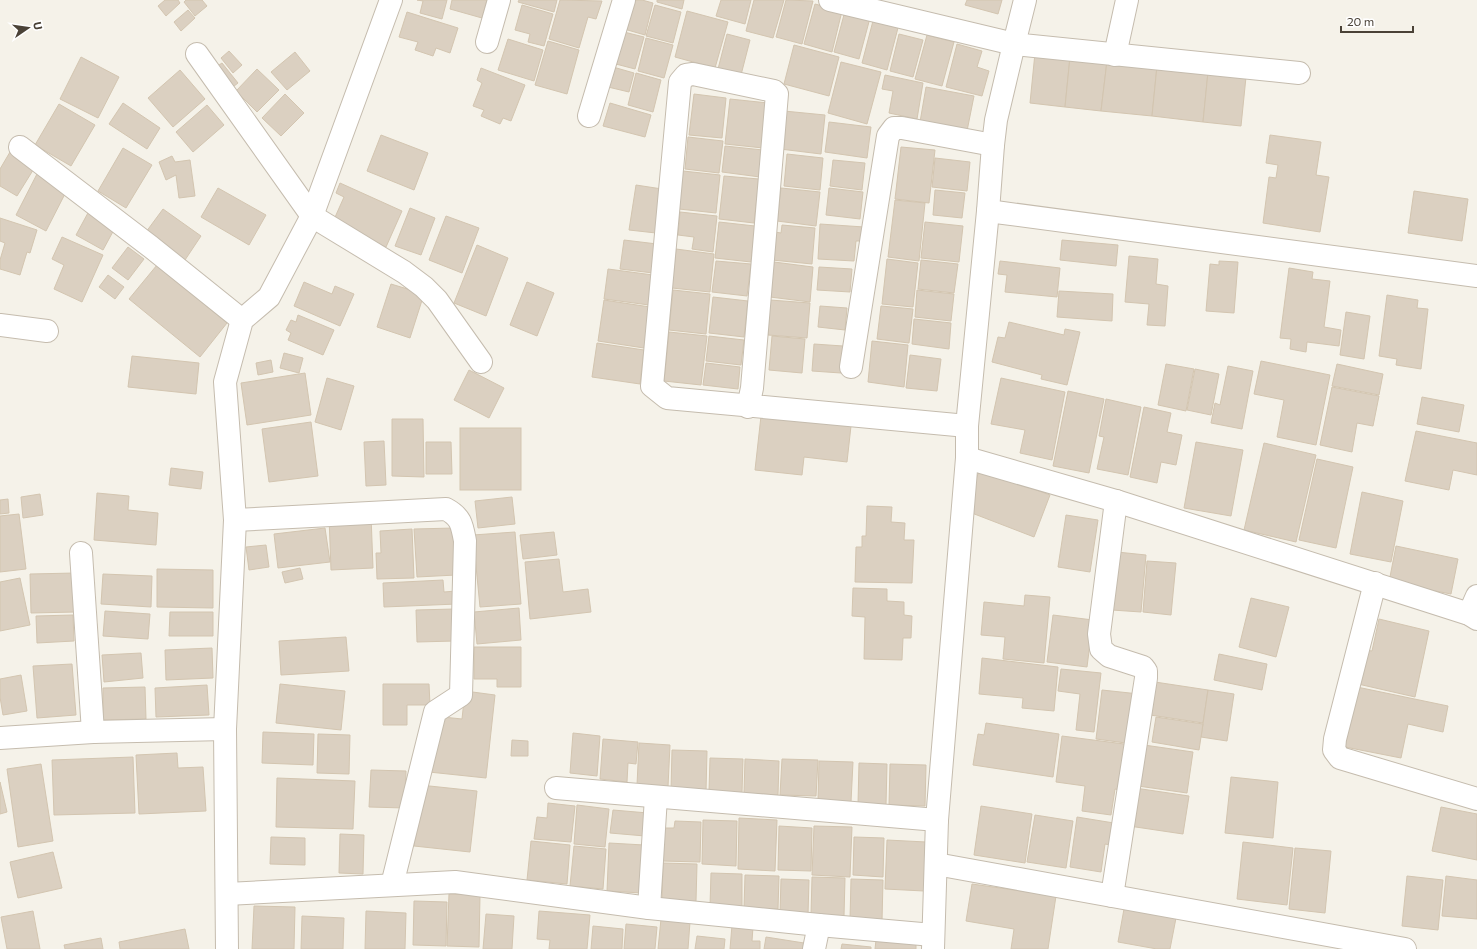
<svg xmlns="http://www.w3.org/2000/svg" width="1477" height="949" viewBox="0 0 1477 949" font-family="Commissioner,sans-serif">
  <rect width="100%" height="100%" fill="#f5f2e9"/>
  <!-- building -->
  <g fill="#dbd0c1" stroke="#d3c5b0">
    <path d="M165 0H178L180 3 166 16 158 6Z"/>
    <path d="M186 0H202L207 6 195 16 184 2Z"/>
    <path d="M417 0H447L442 19 420 13 423 1Z"/>
    <path d="M452 0H487L482 18 450 9Z"/>
    <path d="M519 0H557L554 12 518 2Z"/>
    <path d="M560 0 602 1 596 19 588 17 579 48 549 39Z"/>
    <path d="M631 0H642L653 3 645 35 624 29Z"/>
    <path d="M657 0H684L682 9 657 2Z"/>
    <path d="M721 0H751L745 24 716 16Z"/>
    <path d="M754 0H784L773 38 746 31Z"/>
    <path d="M786 0 813 1 802 44 776 37Z"/>
    <path d="M967 0H1002L998 14 965 5Z"/>
    <path d="M815 4 842 11 832 52 804 44Z"/>
    <path d="M522 5 553 14 544 46 528 42 530 34 515 30Z"/>
    <path d="M655 5 681 12 673 43 646 36Z"/>
    <path d="M188 10 195 18 181 31 174 22Z"/>
    <path d="M687 11 728 22 715 68 675 57Z"/>
    <path d="M845 11 870 18 859 59 834 52Z"/>
    <path d="M407 12 458 28 450 53 436 48 433 56 415 50 418 42 399 37Z"/>
    <path d="M874 17 899 24 887 70 862 63Z"/>
    <path d="M620 31 644 37 635 69 612 63Z"/>
    <path d="M727 34 750 40 741 75 718 69Z"/>
    <path d="M899 34 923 40 913 77 890 71Z"/>
    <path d="M927 35 954 42 942 86 915 79Z"/>
    <path d="M646 38 673 45 664 78 638 71Z"/>
    <path d="M508 39 543 50 534 81 498 70Z"/>
    <path d="M548 41 579 50 567 94 535 85Z"/>
    <path d="M957 44 982 51 977 67 989 71 982 96 946 87Z"/>
    <path d="M794 45 839 57 829 96 784 84Z"/>
    <path d="M229 51 242 65 233 73 221 58Z"/>
    <path d="M295 52 310 71 287 90 271 72Z"/>
    <path d="M1035 53 1070 57 1065 107 1030 103Z"/>
    <path d="M81 57 119 77 98 118 60 99Z"/>
    <path d="M1070 57 1107 61 1101 111 1065 107Z"/>
    <path d="M1107 61 1157 66 1152 116 1101 111Z"/>
    <path d="M841 62 881 72 867 124 828 113Z"/>
    <path d="M222 63 238 83 229 90 213 69Z"/>
    <path d="M1157 66 1208 72 1203 122 1152 116Z"/>
    <path d="M613 67 634 73 629 92 608 87Z"/>
    <path d="M481 68 525 85 511 121 503 118 500 124 481 116 484 110 473 106 482 83 477 80Z"/>
    <path d="M257 69 279 90 257 112 236 91Z"/>
    <path d="M180 70 205 99 173 127 148 98Z"/>
    <path d="M1208 72 1246 77 1241 126 1203 122Z"/>
    <path d="M636 73 661 80 653 112 628 105Z"/>
    <path d="M885 75 923 83 917 119 889 113 893 91 882 89Z"/>
    <path d="M926 87 974 96 967 131 920 122Z"/>
    <path d="M285 94 304 113 281 136 262 118Z"/>
    <path d="M694 94 726 98 722 138 689 135Z"/>
    <path d="M730 99 768 103 763 148 725 144Z"/>
    <path d="M123 103 160 128 147 149 109 124Z"/>
    <path d="M610 103 651 115 645 137 603 126Z"/>
    <path d="M59 104 95 125 71 166 35 145Z"/>
    <path d="M207 105 224 125 193 152 176 132Z"/>
    <path d="M784 111 825 115 821 154 780 149Z"/>
    <path d="M829 122 871 127 867 158 825 152Z"/>
    <path d="M381 135 428 153 414 190 367 171Z"/>
    <path d="M1270 135 1321 142 1316 175 1329 177 1320 232 1263 223 1269 177 1276 178 1278 165 1266 163Z"/>
    <path d="M688 137 723 141 719 173 685 169Z"/>
    <path d="M725 146 763 150 760 177 722 172Z"/>
    <path d="M901 147 935 150 929 203 895 199Z"/>
    <path d="M123 148 152 165 126 208 98 191Z"/>
    <path d="M10 152 35 167 17 196 0 186V169Z"/>
    <path d="M787 154 823 158 820 190 784 186Z"/>
    <path d="M172 156 175 162 190 160 195 196 179 198 176 175 166 180 159 162Z"/>
    <path d="M935 158 970 162 967 191 932 187Z"/>
    <path d="M833 160 865 163 862 190 830 186Z"/>
    <path d="M683 171 720 175 716 213 679 209Z"/>
    <path d="M38 172 68 188 46 231 16 215Z"/>
    <path d="M724 176 759 179 754 223 719 219Z"/>
    <path d="M340 183 402 211 386 247 332 224 344 197 336 193Z"/>
    <path d="M636 185 662 189 656 233 629 230Z"/>
    <path d="M218 188 266 215 249 245 201 217Z"/>
    <path d="M781 188 820 192 816 226 777 221Z"/>
    <path d="M829 188 863 192 860 219 826 215Z"/>
    <path d="M935 190 965 193 962 218 933 215Z"/>
    <path d="M1414 191 1468 199 1462 241 1408 233Z"/>
    <path d="M895 200 925 203 919 261 888 257Z"/>
    <path d="M410 208 435 218 421 255 395 246Z"/>
    <path d="M163 209 201 236 185 260 146 232Z"/>
    <path d="M89 211 116 226 103 250 76 235Z"/>
    <path d="M680 212 717 216 713 252 692 249 694 237 678 235Z"/>
    <path d="M446 216 479 228 462 273 429 260Z"/>
    <path d="M0 218 37 230 30 253 27 252 20 275 0 269V260L5 243 0 241Z"/>
    <path d="M719 222 755 226 751 262 715 258Z"/>
    <path d="M925 222 963 226 959 262 921 258Z"/>
    <path d="M820 224 864 227 863 241H856L854 261 818 259Z"/>
    <path d="M782 225 815 228 812 264 772 260 775 232 781 233Z"/>
    <path d="M62 237 103 255 82 302 54 289 64 265 52 259Z"/>
    <path d="M624 240 657 244 653 273 620 269Z"/>
    <path d="M1062 240 1118 245 1116 266 1060 260Z"/>
    <path d="M477 245 508 258 486 316 454 303Z"/>
    <path d="M128 247 144 259 128 280 112 268Z"/>
    <path d="M676 249 714 254 710 292 672 288Z"/>
    <path d="M1129 256 1158 259 1156 284 1168 286 1165 326 1147 325 1149 304 1125 302Z"/>
    <path d="M887 259 918 263 913 307 882 304Z"/>
    <path d="M921 260 958 264 954 293 918 289Z"/>
    <path d="M716 261 751 264 747 296 712 292Z"/>
    <path d="M1000 261 1060 268 1057 297 1005 292 1007 275 998 274Z"/>
    <path d="M1219 261 1238 262 1234 313 1206 311 1210 264 1219 265Z"/>
    <path d="M774 262 813 267 810 302 770 297Z"/>
    <path d="M157 265 227 323 200 357 129 299Z"/>
    <path d="M819 267 852 269 850 292 817 290Z"/>
    <path d="M1289 268 1313 272 1312 279 1330 281 1324 327 1341 330 1339 346 1307 342 1306 352 1290 349 1291 339 1280 338Z"/>
    <path d="M608 269 653 275 649 305 604 299Z"/>
    <path d="M108 275 124 287 115 299 99 287Z"/>
    <path d="M304 282 332 294 335 286 354 294 340 326 294 306Z"/>
    <path d="M527 282 554 293 537 336 510 325Z"/>
    <path d="M391 284 424 294 410 338 377 327Z"/>
    <path d="M673 290 710 294 706 334 669 330Z"/>
    <path d="M917 290 954 294 951 321 915 317Z"/>
    <path d="M1059 291 1113 294 1112 321 1057 317Z"/>
    <path d="M1387 295 1418 300 1417 308 1428 309 1421 369 1396 365 1397 359 1379 356Z"/>
    <path d="M713 297 748 301 744 337 709 333Z"/>
    <path d="M604 300 650 307 644 348 598 341Z"/>
    <path d="M770 300 810 303 807 338 768 335Z"/>
    <path d="M820 306 847 308 845 330 818 327Z"/>
    <path d="M881 306 913 309 909 343 877 339Z"/>
    <path d="M1346 312 1370 316 1364 359 1340 355Z"/>
    <path d="M298 315 334 330 323 355 288 340 291 333 286 330 291 320 296 322Z"/>
    <path d="M914 319 951 323 949 349 912 344Z"/>
    <path d="M1009 322 1064 335 1065 329 1080 332 1067 385 1041 379 1042 375 992 362 998 337 1005 338Z"/>
    <path d="M669 332 707 336 701 385 664 381Z"/>
    <path d="M709 336 744 340 741 365 706 361Z"/>
    <path d="M772 336 805 339 802 373 769 370Z"/>
    <path d="M872 341 908 345 904 387 868 382Z"/>
    <path d="M597 343 644 350 640 384 592 377Z"/>
    <path d="M814 344 843 346 841 373 812 371Z"/>
    <path d="M284 353 303 358 299 373 280 368Z"/>
    <path d="M910 355 941 359 937 391 906 388Z"/>
    <path d="M132 356 199 363 196 394 128 387Z"/>
    <path d="M271 360 273 372 258 375 256 363Z"/>
    <path d="M1261 361 1330 375 1316 445 1277 437 1284 400 1254 394Z"/>
    <path d="M706 363 740 367 738 389 703 385Z"/>
    <path d="M1166 364 1194 369 1186 411 1158 405Z"/>
    <path d="M1337 364 1383 374 1379 395 1332 386Z"/>
    <path d="M1228 366 1253 371 1242 429 1211 423 1215 403 1220 405Z"/>
    <path d="M1195 369 1219 374 1211 415 1187 410Z"/>
    <path d="M469 370 504 388 489 418 454 400Z"/>
    <path d="M305 373 311 415 247 425 241 383Z"/>
    <path d="M327 378 354 386 341 430 315 422Z"/>
    <path d="M1001 378 1065 392 1052 460 1020 453 1025 430 991 424Z"/>
    <path d="M1332 387 1379 396 1373 426 1357 423 1352 452 1320 445Z"/>
    <path d="M1068 391 1104 399 1089 473 1053 466Z"/>
    <path d="M1422 397 1464 405 1459 432 1417 424Z"/>
    <path d="M1106 399 1141 407 1128 475 1097 469 1104 437 1099 436Z"/>
    <path d="M1144 407 1171 413 1167 432 1182 435 1176 465 1161 462 1157 483 1130 477Z"/>
    <path d="M761 416 851 426 847 462 804 457 802 475 755 470Z"/>
    <path d="M392 419H423L424 477 392 476Z"/>
    <path d="M311 422 318 476 269 482 262 429Z"/>
    <rect x="460" y="428" width="61" height="62"/>
    <path d="M1416 431 1477 443V475L1453 470 1449 490 1405 481Z"/>
    <path d="M384 441 386 485 366 486 364 442Z"/>
    <path d="M426 442H451L452 474H426Z"/>
    <path d="M1196 442 1243 450 1231 516 1184 508Z"/>
    <path d="M1264 443 1316 455 1296 542 1244 530Z"/>
    <path d="M1317 459 1353 467 1336 548 1299 540Z"/>
    <path d="M171 468 203 472 201 489 169 485Z"/>
    <path d="M980 469 1050 495 1034 537 964 510Z"/>
    <path d="M1362 492 1403 501 1391 562 1350 554Z"/>
    <path d="M97 493 129 496 128 510 158 513 156 545 94 540Z"/>
    <path d="M40 494 43 515 23 518 21 497Z"/>
    <path d="M512 497 515 524 478 528 475 501Z"/>
    <path d="M8 499 9 513 0 514V500Z"/>
    <path d="M867 506 892 507 891 522 905 523 904 540H914L912 583 855 582 856 547H862V536H866Z"/>
    <path d="M19 514 26 569 0 572V516Z"/>
    <path d="M371 515 373 568 331 570 329 517Z"/>
    <path d="M1066 515 1098 520 1090 572 1058 567Z"/>
    <path d="M325 528 330 562 278 568 274 534Z"/>
    <path d="M454 528 456 575 417 577 414 529Z"/>
    <path d="M412 529 414 578 377 579 376 553H381L380 531Z"/>
    <path d="M515 532 521 604 480 607 473 535Z"/>
    <path d="M554 532 557 555 523 559 520 535Z"/>
    <path d="M266 545 269 567 249 570 246 547Z"/>
    <path d="M1396 546 1458 559 1451 594 1389 582Z"/>
    <path d="M1117 552 1146 555 1141 612 1112 610Z"/>
    <path d="M559 559 563 592 588 589 591 612 530 619 525 562Z"/>
    <path d="M1147 561 1176 563 1171 615 1143 612Z"/>
    <path d="M300 568 303 579 285 583 282 572Z"/>
    <path d="M157 569 213 570V608L157 607Z"/>
    <path d="M75 573 76 612 31 613 30 574Z"/>
    <path d="M103 574 152 576 151 607 101 604Z"/>
    <path d="M20 578 30 625 0 631V582Z"/>
    <path d="M443 580 444 592 456 591 457 604 384 607 383 583Z"/>
    <path d="M853 588 887 589V601L904 602V615L912 616 911 638H903L902 660 864 659 865 617 852 616Z"/>
    <path d="M1025 595 1050 597 1044 663 1003 659 1005 637 981 635 984 602 1024 606Z"/>
    <path d="M1251 598 1289 607 1276 657 1239 647Z"/>
    <path d="M519 608 521 640 477 644 474 612Z"/>
    <path d="M454 609 455 641 417 642 416 610Z"/>
    <path d="M105 611 150 614 148 639 103 636Z"/>
    <path d="M170 612H213V636H169Z"/>
    <path d="M73 615 74 641 37 643 36 616Z"/>
    <path d="M1053 615 1093 620 1087 667 1047 662Z"/>
    <path d="M1379 619 1429 631 1415 697 1358 684 1365 650 1372 651Z"/>
    <path d="M346 637 349 671 281 675 279 641Z"/>
    <path d="M474 647H521V687H497V679H474Z"/>
    <path d="M212 648 213 678 166 680 165 650Z"/>
    <path d="M141 653 143 678 104 682 102 655Z"/>
    <path d="M1219 654 1267 664 1262 690 1214 680Z"/>
    <path d="M982 658 1058 667 1054 711 1022 708 1023 698 979 694Z"/>
    <path d="M72 664 76 715 37 718 33 666Z"/>
    <path d="M1061 669 1101 673 1094 732 1076 730 1080 694 1058 691Z"/>
    <path d="M21 675 27 711 3 715 0 697V679Z"/>
    <path d="M1155 682 1208 690 1203 723 1150 715Z"/>
    <path d="M280 684 345 691 341 730 276 723Z"/>
    <path d="M383 684H429L430 705H407V725H383Z"/>
    <path d="M207 685 209 715 156 717 155 688Z"/>
    <path d="M145 687 146 719 103 720V688Z"/>
    <path d="M1357 687 1448 706 1443 732 1408 724 1401 758 1345 747Z"/>
    <path d="M1102 690 1139 694 1133 744 1096 739Z"/>
    <path d="M1208 690 1234 694 1227 741 1201 737Z"/>
    <path d="M465 691 495 695 486 778 429 772 433 734 441 735 443 717 462 719Z"/>
    <path d="M1156 717 1203 724 1199 750 1152 742Z"/>
    <path d="M986 723 1059 734 1053 777 973 765 978 734 984 735Z"/>
    <path d="M263 732 314 734 313 765 262 763Z"/>
    <path d="M573 733 600 736 597 776 570 773Z"/>
    <path d="M318 734 350 735 349 774 317 773Z"/>
    <path d="M1062 736 1132 745 1126 791 1115 789 1111 815 1082 811 1085 786 1056 782Z"/>
    <path d="M603 739 638 742 636 764 628 763 627 782 600 779Z"/>
    <path d="M512 740 528 741V756H511Z"/>
    <path d="M639 743 670 745 668 787 637 785Z"/>
    <path d="M1144 745 1193 752 1187 793 1138 786Z"/>
    <path d="M672 750 707 751 706 792 671 791Z"/>
    <path d="M177 753 178 768 203 767 206 811 139 814 136 755Z"/>
    <path d="M133 757 135 813 54 815 52 760Z"/>
    <path d="M710 758 743 759 742 793 709 791Z"/>
    <path d="M745 759 779 761 778 795 744 793Z"/>
    <path d="M782 759 818 760 816 796 780 795Z"/>
    <path d="M819 761 853 762 851 802 818 800Z"/>
    <path d="M859 763 887 764 886 805 858 804Z"/>
    <path d="M41 764 53 841 18 847 7 769Z"/>
    <path d="M890 764 926 765 925 806 889 805Z"/>
    <path d="M371 770 406 771 405 808 369 807Z"/>
    <path d="M1231 777 1278 782 1273 838 1225 833Z"/>
    <path d="M277 778 355 781 353 829 276 827Z"/>
    <path d="M0 782 7 812 0 814Z"/>
    <path d="M420 785 477 791 470 852 414 846Z"/>
    <path d="M1135 788 1189 796 1183 834 1129 826Z"/>
    <path d="M548 803 575 806 571 842 534 839 537 817 547 818Z"/>
    <path d="M577 805 609 809 605 847 574 844Z"/>
    <path d="M981 806 1032 814 1025 863 974 855Z"/>
    <path d="M1441 807 1477 814V860L1432 851Z"/>
    <path d="M613 810 648 813 645 836 610 833Z"/>
    <path d="M1035 815 1073 821 1066 868 1027 862Z"/>
    <path d="M1077 817 1120 824 1116 846 1105 844 1101 872 1070 867Z"/>
    <path d="M739 818 777 820 775 871 738 869Z"/>
    <path d="M703 820 737 821 736 866 702 864Z"/>
    <path d="M675 821 701 822 700 862 662 861 663 828H674Z"/>
    <path d="M779 826 812 828 811 871 778 870Z"/>
    <path d="M814 826 852 827 850 877 812 875Z"/>
    <path d="M340 834 364 835 363 874 339 873Z"/>
    <path d="M271 837 305 838V865L270 864Z"/>
    <path d="M854 837 884 838 883 877 853 875Z"/>
    <path d="M887 840 926 842 924 891 885 889Z"/>
    <path d="M531 841 570 845 567 884 527 880Z"/>
    <path d="M1243 842 1293 848 1287 905 1237 899Z"/>
    <path d="M609 843 644 845 642 893 607 891Z"/>
    <path d="M574 846 606 849 603 889 570 886Z"/>
    <path d="M1295 848 1331 851 1325 913 1289 909Z"/>
    <path d="M53 852 62 888 18 898 10 862Z"/>
    <path d="M663 863 697 864 696 901 662 900Z"/>
    <path d="M711 873 742 874V908L710 906Z"/>
    <path d="M745 875 779 876 778 909 744 908Z"/>
    <path d="M1407 876 1443 880 1438 930 1402 926Z"/>
    <path d="M1446 876 1477 880V919L1442 916Z"/>
    <path d="M812 877 845 878 844 916 811 915Z"/>
    <path d="M781 879 809 880 808 915 780 914Z"/>
    <path d="M851 879 883 880 882 921 850 920Z"/>
    <path d="M972 884 1056 896 1048 949H1011L1014 929 966 921Z"/>
    <path d="M449 894 480 895 479 947 447 946Z"/>
    <path d="M414 901 447 902 446 946 413 945Z"/>
    <path d="M254 906 295 907 294 949H252Z"/>
    <path d="M1124 909 1176 918 1170 949H1157L1118 942Z"/>
    <path d="M33 911 40 949H7L1 917Z"/>
    <path d="M366 911 406 913 405 949H365Z"/>
    <path d="M539 911 590 915 587 949H549L550 940 537 939Z"/>
    <path d="M486 914 514 916 512 949H483Z"/>
    <path d="M302 916 344 918 343 949H301Z"/>
    <path d="M661 919 690 922 688 949H658Z"/>
    <path d="M626 924 657 927 655 949H624Z"/>
    <path d="M732 925 753 927 752 941H760V949H730Z"/>
    <path d="M593 926 623 929 622 949H591Z"/>
    <path d="M185 929 189 949H120L119 942Z"/>
    <path d="M697 936 725 939 724 949H695Z"/>
    <path d="M766 937 804 943 803 949H764Z"/>
    <path d="M101 938 103 949H65L64 945Z"/>
    <path d="M876 940 916 944V949H875Z"/>
    <path d="M842 944 871 947V949H841Z"/>
  </g>
  <g fill="none" stroke-linecap="round" stroke-linejoin="round">
    <!-- minor casing -->
    <g stroke="#c5bcae" stroke-width="24">
      <g id="minor">
        <path d="M830 0 1014 44 996 120 993 145 988 211 967 426V458L937 820 933 949"/>
        <path d="M1025 0 1014 44 1299 73"/>
        <path d="M487 42 499 0"/>
        <path d="M197 54 312 216 404 272 424 287 437 300 481 362"/>
        <path d="M1115 55 1127 0"/>
        <path d="M589 116 624 0"/>
        <path d="M20 147 151 247 242 320"/>
        <path d="M988 211 1477 276"/>
        <path d="M0 325 47 331"/>
        <path d="M851 367 888 136 894 128H902L993 145"/>
        <path d="M748 407 752 388 777 94 774 91 693 74 686 75 680 82 652 386 667 398 967 426"/>
        <path d="M967 458 1116 501 1469 614 1477 619"/>
        <path d="M235 520 446 509C461 517 462 525 465 541L461 695 435 712 392 885"/>
        <path d="M81 553 93 732"/>
        <path d="M1375 583 1335 739 1334 750 1340 758 1477 799"/>
        <path d="M1469 614 1477 596"/>
        <path d="M0 738 93 732 225 729"/>
        <path d="M556 788 937 820"/>
        <path d="M936 864 1405 949"/>
        <path d="M227 894 455 882 649 908 819 925 933 935"/>
        <path d="M1112 896 1146 678V671L1143 667 1109 656 1101 649 1099 634 1116 501"/>
        <path d="M649 908 656 797"/>
        <path d="M227 949 225 729 235 520 225 382 242 320 269 297 312 216 391 0"/>
        <path d="M814 949 819 925"/>
      </g>
    </g>
    <!-- minor -->
    <use href="#minor" stroke="#fff" stroke-width="22"/>
  </g>
  <!-- north arrow -->
  <g transform="translate(28 28) rotate(77)" stroke="#ffffff" stroke-width="3" paint-order="stroke">
  <path d="M0-3L7 15L0 10L-7 15Z" fill="#4a4237"/>
  <text y="-6" font-size="11" font-weight="bold" text-anchor="middle" fill="#4a4237">U</text>
  </g>
  <!-- scale -->
  <path d="M1341 26v6h72v-6" fill="none" stroke="#4a4237" stroke-width="2"/>
  <text x="1347" y="26" font-size="12" fill="#4a4237" stroke="#ffffff" stroke-width="3" paint-order="stroke">20 m</text>
</svg>
